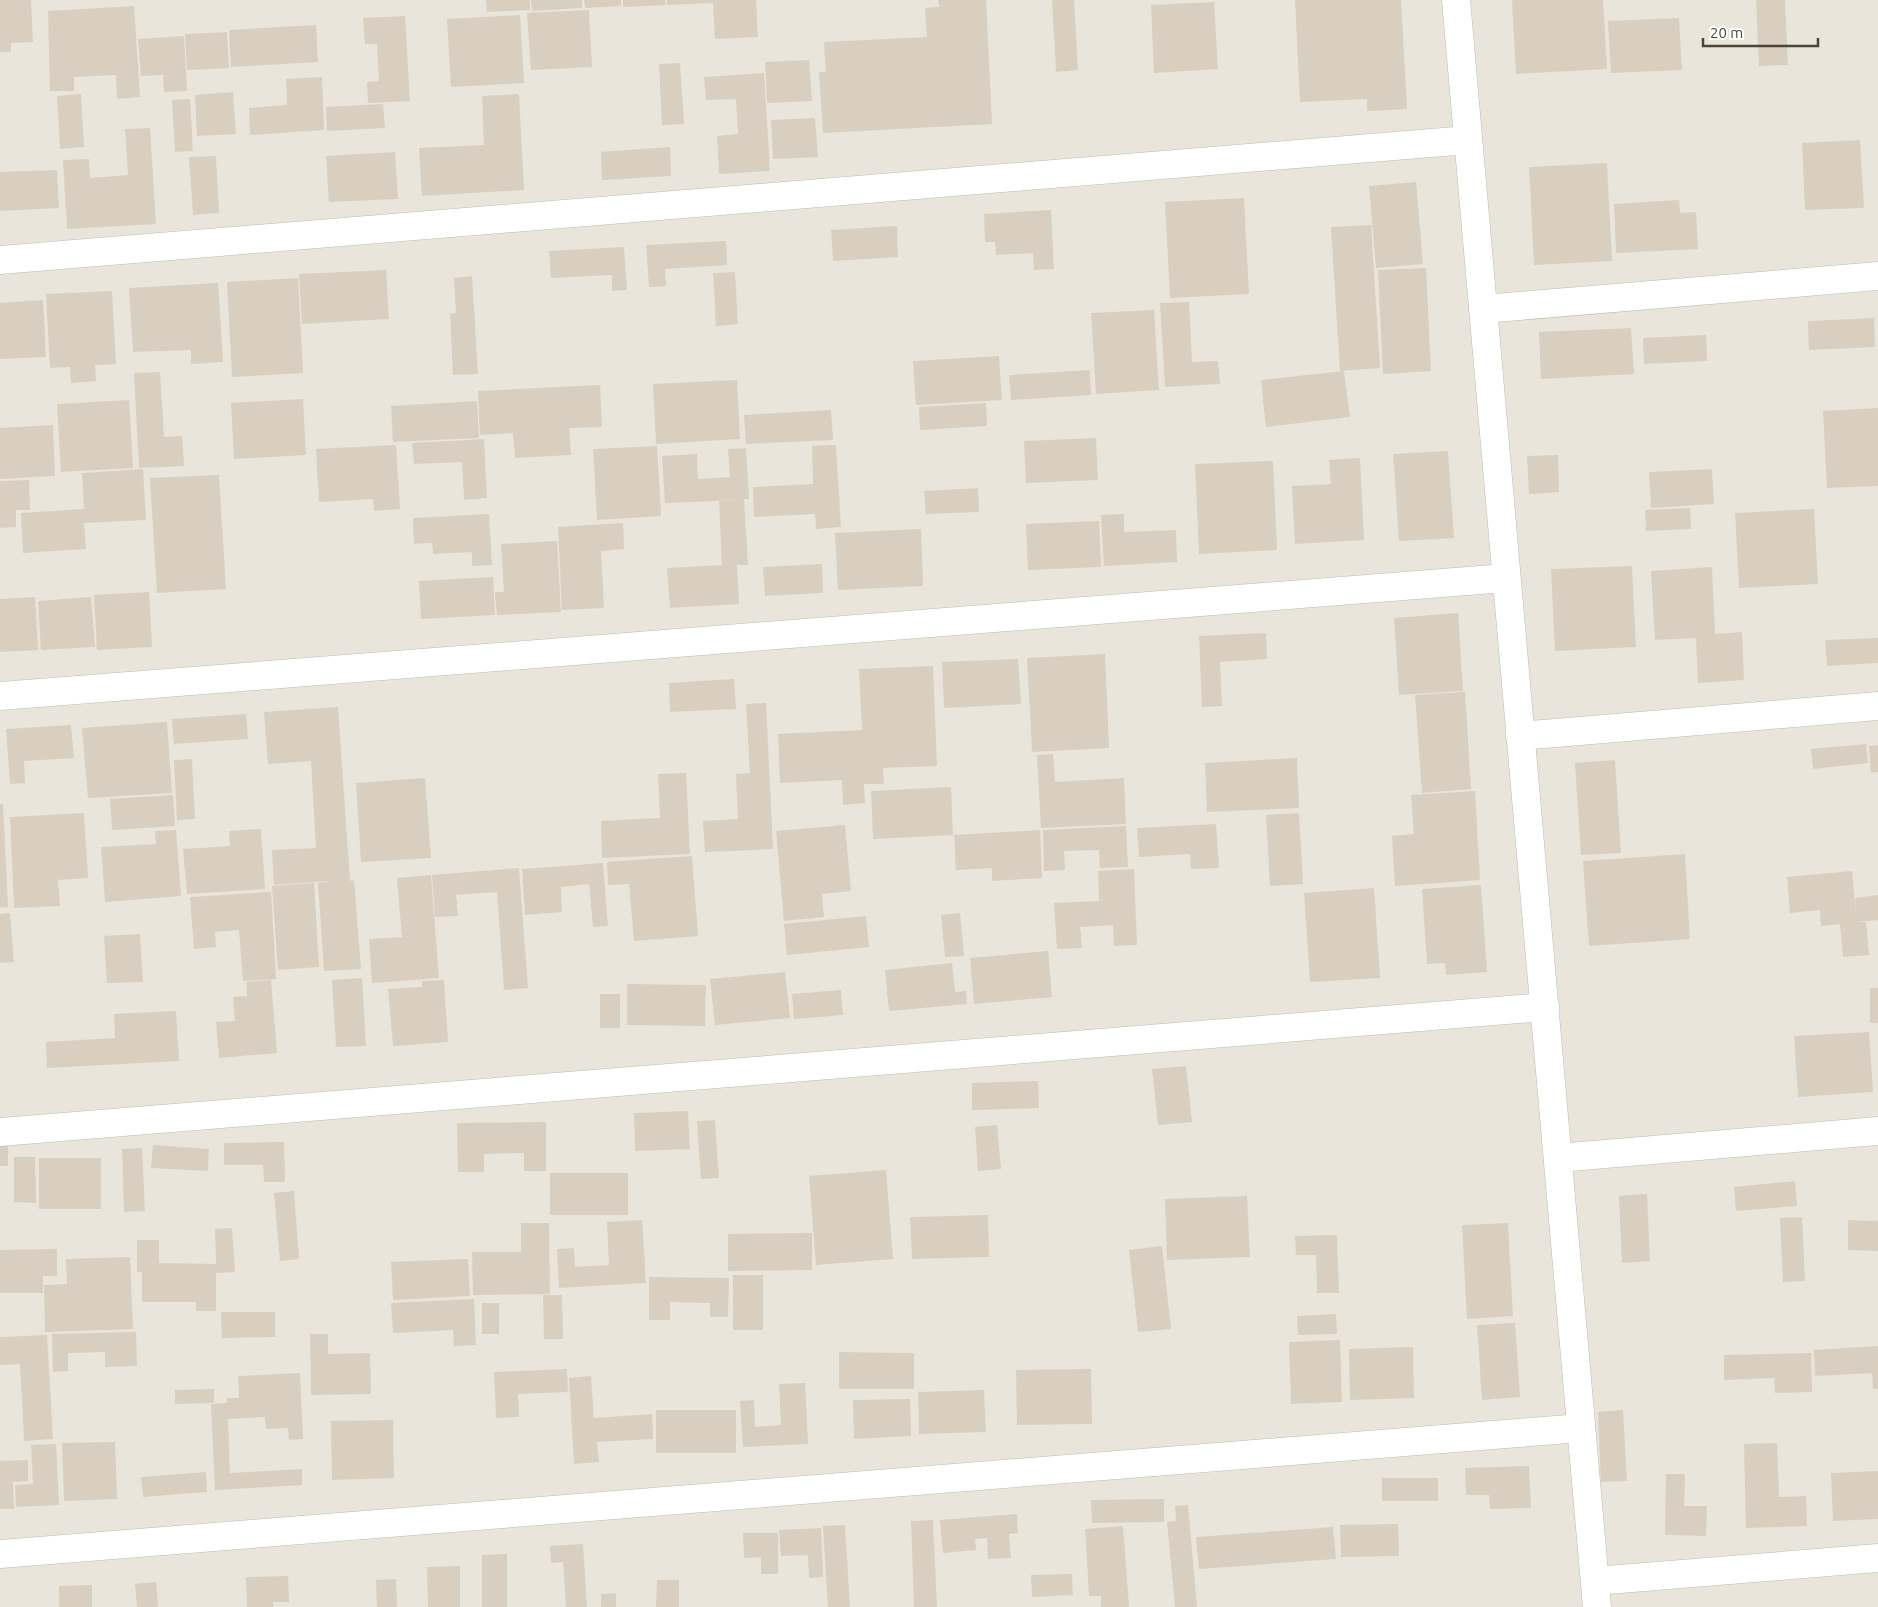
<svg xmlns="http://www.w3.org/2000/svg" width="1878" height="1607" viewBox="0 0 1878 1607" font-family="Ubuntu,sans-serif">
  <rect width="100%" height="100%" fill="#f6f3ec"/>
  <!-- residential -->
  <rect fill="#eae5da" x="0" y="0" width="1878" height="1607"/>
  <!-- building -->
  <g fill="#d8cfc1">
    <path d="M0 0H31L33 42 11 43V52H0Z"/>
    <path d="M486 0H530V10L487 12Z"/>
    <path d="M531 0H582V8L532 11Z"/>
    <path d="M584 0H621V6L585 8Z"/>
    <path d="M623 0H665L666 5 623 7Z"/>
    <path d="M667 0H756L758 37 715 39 713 3 667 5Z"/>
    <path d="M938 0H986L992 124 823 133 819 72H826L824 42 927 37 925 8 939 7Z"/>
    <path d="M1052 0H1074L1078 70 1056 72Z"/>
    <path d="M1295 0H1401L1407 109 1367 111V99L1300 102Z"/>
    <path d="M1512 0H1603L1607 69 1516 74Z"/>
    <path d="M1756 0H1785L1788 65 1759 66Z"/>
    <path d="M1214 2 1218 69 1154 73 1151 5Z"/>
    <path d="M134 6 140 97 117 99 116 75 74 77V91H50L48 11Z"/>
    <path d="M589 10 592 67 531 70 527 13Z"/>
    <path d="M520 15 524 83 451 87 447 19Z"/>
    <path d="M405 16 410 101 368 103 367 82 379 81 377 44H365L363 18Z"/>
    <path d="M1679 18 1682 70 1611 73 1608 21Z"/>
    <path d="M316 25 318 62 231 67 229 30Z"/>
    <path d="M227 32 229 68 187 70 185 34Z"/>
    <path d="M184 36 187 91 164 92 163 75 141 76 138 39Z"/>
    <path d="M809 60 812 101 767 103 765 62Z"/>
    <path d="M680 63 684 124 662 125 659 64Z"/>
    <path d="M764 73 770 171 719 174 717 136 738 134 736 99 706 100 704 77Z"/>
    <path d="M322 77 324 130 250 135 249 108 287 105 286 79Z"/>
    <path d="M233 92 236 134 197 136 195 95Z"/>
    <path d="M81 94 84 147 60 149 57 96Z"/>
    <path d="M519 94 524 190 422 196 419 148 484 145 482 96Z"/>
    <path d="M190 99 193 151 175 152 172 100Z"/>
    <path d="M383 104 385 128 327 131 326 107Z"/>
    <path d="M815 118 818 157 773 159 771 120Z"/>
    <path d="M150 128 156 224 67 229 63 160 89 159 90 178 128 175 125 129Z"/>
    <path d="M1860 140 1864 208 1805 210 1802 143Z"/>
    <path d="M670 147 671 176 602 180 601 152Z"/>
    <path d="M395 152 398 199 329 202 326 156Z"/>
    <path d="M216 156 219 213 193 215 189 157Z"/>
    <path d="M1607 163 1612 261 1534 265 1529 167Z"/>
    <path d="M57 170 59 208 0 211V172Z"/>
    <path d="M1416 182 1423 264 1376 268 1369 186Z"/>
    <path d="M1244 198 1249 294 1170 298 1165 202Z"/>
    <path d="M1679 200 1680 213 1696 212 1698 249 1616 253 1614 204Z"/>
    <path d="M1051 210 1054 269 1034 270 1033 253 996 255 995 242H985L984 214Z"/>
    <path d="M1371 225 1380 368 1340 371 1331 227Z"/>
    <path d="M897 226 898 257 833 261 831 230Z"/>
    <path d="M726 241 727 265 665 269 666 286 649 287 646 245Z"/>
    <path d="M624 247 627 290 612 291V275L551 278 549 251Z"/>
    <path d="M1426 268 1431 371 1383 374 1378 270Z"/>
    <path d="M386 270 389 319 302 324 299 274Z"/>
    <path d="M735 272 738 324 716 326 713 273Z"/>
    <path d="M472 276 478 374 453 375 450 314 456 313 454 278Z"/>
    <path d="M298 278 303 373 232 377 227 282Z"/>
    <path d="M218 283 223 362 191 364V350L133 352 129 288Z"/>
    <path d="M112 291 116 364 95 365 96 381 71 383 70 367 50 368 46 294Z"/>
    <path d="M43 300 46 357 0 359V303Z"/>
    <path d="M1189 302 1192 362 1218 361 1220 384 1165 387 1160 303Z"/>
    <path d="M1154 310 1159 390 1096 394 1091 313Z"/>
    <path d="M1874 318 1875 347 1809 350 1808 321Z"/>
    <path d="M1631 328 1634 374 1541 379 1539 332Z"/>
    <path d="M1706 335 1707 361 1644 364 1643 338Z"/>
    <path d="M999 356 1002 400 916 405 913 361Z"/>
    <path d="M1090 370 1091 395 1011 400 1009 375Z"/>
    <path d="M1344 371 1350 417 1266 427 1261 380Z"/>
    <path d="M160 372 164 437 182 436 184 466 139 468 134 373Z"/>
    <path d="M737 380 740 439 656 444 653 384Z"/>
    <path d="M600 385 602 427 569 428 571 455 515 458 513 433 480 435 478 391Z"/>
    <path d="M303 399 306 455 234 459 231 403Z"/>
    <path d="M129 400 133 468 61 472 57 404Z"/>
    <path d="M477 401 479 438 393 442 391 406Z"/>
    <path d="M986 403 987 426 920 430 919 407Z"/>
    <path d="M1878 408V486L1827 488 1823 411Z"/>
    <path d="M831 410 833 440 746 444 744 415Z"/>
    <path d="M53 425 55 476 0 479V428Z"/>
    <path d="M1096 438 1098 480 1026 483 1024 441Z"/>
    <path d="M484 439 487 498 464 500 462 462 414 464 412 443Z"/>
    <path d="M396 445 400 509 374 511 373 499 319 502 316 449Z"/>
    <path d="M836 445 841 527 816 529 815 514 754 517 753 487 813 484 812 446Z"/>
    <path d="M657 446 661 516 597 520 593 449Z"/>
    <path d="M746 448 749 499H744L748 565H737L739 604 670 608 667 568 722 565 719 501 740 500 665 503 662 456 697 454 698 479 730 477 728 449Z"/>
    <path d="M1448 451 1454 538 1399 541 1393 454Z"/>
    <path d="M1558 455 1559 492 1529 494 1527 456Z"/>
    <path d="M1360 458 1364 540 1295 544 1292 486 1331 484 1329 460Z"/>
    <path d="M1273 461 1277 550 1199 554 1195 464Z"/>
    <path d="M143 469 146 520 84 523 86 549 23 553 21 513 84 509 82 473Z"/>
    <path d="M1712 469 1714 504 1651 508 1649 472Z"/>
    <path d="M219 475 226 589 157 593 150 478Z"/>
    <path d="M29 480 30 510H16V527L0 528V481Z"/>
    <path d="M978 488 979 512 926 514 924 491Z"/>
    <path d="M1690 508 1691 529 1646 531 1645 510Z"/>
    <path d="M1814 509 1818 584 1739 588 1735 513Z"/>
    <path d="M489 514 492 565 472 566V552L433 554 432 543 414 544 413 518Z"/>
    <path d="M1124 514V532L1176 530 1177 562 1104 566 1101 515Z"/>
    <path d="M1099 521 1101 567 1028 570 1026 524Z"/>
    <path d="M623 523 624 549 601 551 604 608 562 610 558 527Z"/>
    <path d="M921 529 923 586 838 590 835 533Z"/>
    <path d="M557 541 561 612 497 615 495 592H504L501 544Z"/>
    <path d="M822 564 823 593 765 596 763 567Z"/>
    <path d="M1632 566 1636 647 1555 651 1551 569Z"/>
    <path d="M1712 567 1715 634 1742 632 1744 680 1698 683 1696 638 1655 640 1651 571Z"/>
    <path d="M493 577 495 615 421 619 419 581Z"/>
    <path d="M149 592 152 647 97 650 94 595Z"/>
    <path d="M35 597 38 650 0 652V599Z"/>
    <path d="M91 597 95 647 41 650 38 601Z"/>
    <path d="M1458 613 1463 691 1399 695 1394 618Z"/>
    <path d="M1266 633 1267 659 1220 662 1222 706 1202 707 1199 636Z"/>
    <path d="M1878 638V663L1827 666 1825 640Z"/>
    <path d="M1105 654 1109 748 1032 752 1027 658Z"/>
    <path d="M1018 659 1021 704 944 708 942 662Z"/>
    <path d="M933 666 937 766 883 768 884 784H864L865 803 843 805 842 780 780 783 778 734 862 730 859 669Z"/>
    <path d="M734 679 736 709 670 712 669 683Z"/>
    <path d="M1465 692 1471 789 1422 793 1415 695Z"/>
    <path d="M766 703 773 849 705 852 703 821 738 819 736 774 750 773 746 704Z"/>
    <path d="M338 707 350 881 354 880 361 969 324 971 318 883 331 881 274 885 272 850 316 848 311 761 268 764 264 712Z"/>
    <path d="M246 714 248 739 174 744 172 719Z"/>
    <path d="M167 722 172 793 88 798 82 728Z"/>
    <path d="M71 725 74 758 24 761 25 783 10 784 6 729Z"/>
    <path d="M1866 744 1868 763 1813 769 1811 749Z"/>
    <path d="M1878 745V772L1871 773 1869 746Z"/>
    <path d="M1053 754 1055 782 1124 778 1126 824 1041 828 1037 755Z"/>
    <path d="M1297 758 1299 808 1207 812 1205 763Z"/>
    <path d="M192 759 195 819 177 820 174 760Z"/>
    <path d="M1615 760 1621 853 1581 855 1575 763Z"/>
    <path d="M686 773 690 854 602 858 601 821 660 818 658 774Z"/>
    <path d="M425 778 431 858 361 862 356 783Z"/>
    <path d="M951 787 953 835 873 839 871 791Z"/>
    <path d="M1475 791 1480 880 1395 886 1392 836 1414 834 1411 795Z"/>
    <path d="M173 795 175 826 112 830 110 799Z"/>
    <path d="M0 804H3L8 907H0Z"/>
    <path d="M84 813 88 878 58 880 60 906 14 908 10 817Z"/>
    <path d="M1299 813 1303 884 1270 886 1266 815Z"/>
    <path d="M1216 824 1219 868 1191 869 1190 854 1139 857 1137 828Z"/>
    <path d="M845 825 851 891 822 894 824 917 784 921 776 831Z"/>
    <path d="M1126 826 1128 867 1100 868 1099 850 1064 851 1065 870 1044 871 1043 830Z"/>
    <path d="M261 829 265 889 187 894 183 849 230 846 229 831Z"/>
    <path d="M176 830 181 896 105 902 101 847 156 844 155 831Z"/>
    <path d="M1040 830 1042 878 992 881V868L956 870 954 835Z"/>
    <path d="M1685 854 1690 939 1589 946 1583 861Z"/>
    <path d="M692 856 698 936 634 941 629 884 608 885 607 862Z"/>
    <path d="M603 863 608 926 593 927 589 884 561 887 562 912 525 915 522 869Z"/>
    <path d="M519 868 528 988 504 990 497 892 456 895 458 916 435 917 432 875Z"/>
    <path d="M1134 869 1137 945 1114 946 1113 925 1080 927 1082 948 1057 949 1054 903 1099 901 1098 871Z"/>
    <path d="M1852 871 1856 916 1855 898 1878 895V920L1856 922H1866L1869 955 1843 957 1840 924 1821 926 1820 910 1790 913 1787 877Z"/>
    <path d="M431 875 439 978 372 983 369 939 402 937 397 878Z"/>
    <path d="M314 883 319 967 278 970 272 886Z"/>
    <path d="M1481 885 1487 972 1446 975 1445 963 1427 964 1422 889Z"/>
    <path d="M1374 888 1380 978 1310 982 1304 893Z"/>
    <path d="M271 892 276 979 243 981 239 930 215 932 216 947 194 949 190 897Z"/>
    <path d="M10 913 14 962 0 963V914Z"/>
    <path d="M960 913 964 956 945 957 941 915Z"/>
    <path d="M866 916 869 947 787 955 784 924Z"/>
    <path d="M140 934 143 982 107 983 104 936Z"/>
    <path d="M1048 951 1052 997 974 1004 970 958Z"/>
    <path d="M952 963 955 992 966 991 967 1004 889 1011 885 970Z"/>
    <path d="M785 972 790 1018 715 1025 710 979Z"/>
    <path d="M362 978 366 1046 336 1047 332 980Z"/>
    <path d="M271 980 277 1053 219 1058 216 1022 235 1021 233 997 247 996 246 982Z"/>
    <path d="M444 980 448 1042 393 1046 388 989 422 987V981Z"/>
    <path d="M627 984 706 985 705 1026 627 1025Z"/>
    <rect x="1870" y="988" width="8" height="35"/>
    <path d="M841 990 843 1015 794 1019 792 994Z"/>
    <rect x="600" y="994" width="20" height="34"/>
    <path d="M176 1011 179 1061 47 1068 46 1042 115 1038 114 1014Z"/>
    <path d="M1869 1032 1873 1092 1798 1097 1794 1036Z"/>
    <path d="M1186 1066 1192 1122 1158 1125 1152 1069Z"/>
    <path d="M1038 1081 1039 1108 972 1110V1083Z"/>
    <path d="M688 1111 690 1149 635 1151 634 1113Z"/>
    <path d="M715 1120 719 1178 701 1179 697 1121Z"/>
    <path d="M546 1122V1171H524V1153L484 1154V1172H458L457 1123Z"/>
    <path d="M997 1125 1001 1169 978 1171 975 1127Z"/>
    <path d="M284 1142 285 1182H264L263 1165H224V1143Z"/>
    <rect x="0" y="1143" width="8" height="23"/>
    <path d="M153 1145 209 1149 208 1171 151 1168Z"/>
    <path d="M142 1148 145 1211 124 1212 122 1149Z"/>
    <path d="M14 1157H35L36 1203 14 1202Z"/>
    <rect x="39" y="1158" width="62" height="51"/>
    <path d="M886 1170 893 1259 816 1265 809 1176Z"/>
    <rect x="550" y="1173" width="78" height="42"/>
    <path d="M1795 1181 1797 1206 1736 1211 1734 1187Z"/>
    <path d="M294 1191 299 1259 280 1261 274 1193Z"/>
    <path d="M1647 1194 1650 1261 1622 1263 1619 1196Z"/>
    <path d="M1247 1196 1250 1257 1167 1260 1165 1199Z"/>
    <path d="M988 1215 989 1257 912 1259 910 1217Z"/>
    <path d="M1802 1217 1805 1281 1783 1282 1780 1218Z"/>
    <path d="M642 1220 646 1283 559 1288 557 1249 574 1248 575 1267 609 1265 607 1222Z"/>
    <path d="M1848 1220 1878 1221V1251L1848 1250Z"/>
    <path d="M521 1223H549L550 1294 473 1295 472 1252H521Z"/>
    <path d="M1508 1223 1513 1316 1467 1319 1462 1225Z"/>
    <path d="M232 1228 235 1272 216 1273V1311H196V1302H142V1272H137V1240H159V1263L216 1264 215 1229Z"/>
    <path d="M812 1233V1270L728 1271V1234Z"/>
    <path d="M1337 1235 1339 1293H1317L1316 1255H1296L1295 1236Z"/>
    <path d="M1162 1246 1171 1329 1138 1332 1129 1250Z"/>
    <path d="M57 1249V1276H43V1293H0V1250Z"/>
    <path d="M130 1257 133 1329 45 1332 44 1285 67 1284 66 1259Z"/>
    <path d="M468 1259 470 1296 393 1300 391 1262Z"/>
    <rect x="733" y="1275" width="30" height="55"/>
    <path d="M649 1277 729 1278 728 1317H710V1303L670 1302V1320H649Z"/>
    <path d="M543 1295H562L563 1339H544Z"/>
    <path d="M474 1299 476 1345 454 1346 453 1330 393 1333 391 1303Z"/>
    <rect x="482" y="1303" width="17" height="31"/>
    <path d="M221 1312H275V1337L222 1338Z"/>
    <path d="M1336 1314 1337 1334 1298 1335 1297 1316Z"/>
    <path d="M1515 1323 1520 1397 1482 1400 1477 1325Z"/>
    <path d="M136 1332 137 1366 105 1367V1352L68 1353V1371L53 1372 52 1334Z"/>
    <path d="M310 1334H328V1354L370 1353 371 1394 311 1395Z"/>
    <path d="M47 1335 53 1439 24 1441 20 1364 0 1365V1337Z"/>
    <path d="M1340 1340 1342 1402 1291 1404 1289 1342Z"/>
    <path d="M1878 1346V1389H1873L1872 1373 1815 1376 1814 1350Z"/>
    <path d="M1413 1347 1414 1398 1350 1400 1349 1349Z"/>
    <path d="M839 1352 914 1353V1389H839Z"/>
    <path d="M1811 1353 1812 1392 1775 1393 1774 1378 1724 1380V1355Z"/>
    <path d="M567 1369 568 1392 518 1394 519 1417 496 1418 494 1372Z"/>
    <path d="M1091 1369 1092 1424 1017 1425 1016 1370Z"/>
    <path d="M300 1373 303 1439 289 1440 288 1428 266 1429 265 1417 228 1419 230 1473 302 1469V1485L215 1490 211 1404 227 1403V1398H239L238 1376Z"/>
    <path d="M591 1376 594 1418 652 1414 653 1439 597 1442 599 1462 574 1464 569 1378Z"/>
    <path d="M805 1383 808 1444 743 1447 740 1401 754 1400 755 1427 781 1425 779 1384Z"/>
    <path d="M214 1389V1403L175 1404V1390Z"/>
    <path d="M984 1390 986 1432 919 1434 918 1392Z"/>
    <path d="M910 1399 911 1436 854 1439 853 1400Z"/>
    <rect x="656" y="1410" width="80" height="43"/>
    <path d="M1623 1410 1627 1481 1601 1482 1598 1412Z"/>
    <path d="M393 1420 394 1478 332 1480 331 1421Z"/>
    <path d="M115 1442 117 1499 64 1501 62 1443Z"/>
    <path d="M1777 1443 1779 1497 1806 1496 1807 1526 1746 1528 1744 1444Z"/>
    <path d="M56 1444 59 1505 16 1507 15 1485 33 1484 31 1445Z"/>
    <path d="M28 1460V1481L13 1482 14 1509H0V1461Z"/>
    <path d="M1529 1466 1531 1508 1490 1509 1489 1495H1466L1465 1468Z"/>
    <path d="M1878 1471V1519L1833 1521 1831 1473Z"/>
    <path d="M206 1472 207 1492 143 1497 141 1477Z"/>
    <path d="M1666 1474H1685L1684 1506H1707L1706 1536 1665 1535Z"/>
    <rect x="1382" y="1478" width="56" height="23"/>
    <path d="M1164 1499V1522L1092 1523 1091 1500Z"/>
    <path d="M1188 1505 1197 1607H1175L1167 1522 1176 1521 1175 1506Z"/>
    <path d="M1017 1514 1018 1533 1009 1534 1011 1558 988 1559 987 1538 975 1539 976 1550 943 1553 940 1520Z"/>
    <path d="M933 1520 937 1607H914L911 1521Z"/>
    <path d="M1398 1524 1399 1556 1341 1557 1340 1525Z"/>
    <path d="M845 1525 850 1607H828L823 1526Z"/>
    <path d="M1123 1526 1129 1607H1101V1596H1089L1085 1529Z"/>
    <path d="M1333 1527 1336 1559 1199 1569 1196 1537Z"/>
    <path d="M821 1528 823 1577 809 1578 808 1555 781 1556 779 1530Z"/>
    <path d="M743 1533H778V1574H761V1557L744 1558Z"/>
    <path d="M583 1544 587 1607H566L563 1562 551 1563 550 1546Z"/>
    <path d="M507 1554V1607H482V1555Z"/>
    <path d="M460 1566V1607H428L427 1567Z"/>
    <path d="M1072 1574 1073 1595 1032 1597 1031 1575Z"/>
    <path d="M288 1576 289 1602H273V1607H247L246 1577Z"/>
    <path d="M396 1579 397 1607H377L376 1580Z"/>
    <path d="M657 1580H679V1607H656Z"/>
    <path d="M156 1582 158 1607H137L135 1584Z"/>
    <path d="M92 1585V1607H59V1586Z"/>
    <path d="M616 1593V1607H601V1594Z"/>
  </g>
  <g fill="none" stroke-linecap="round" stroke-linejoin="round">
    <!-- minor casing -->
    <g stroke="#c2bbae" stroke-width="29">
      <g id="minor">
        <path d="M1456 0 1597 1607"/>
        <path d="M0 260 1468 140"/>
        <path d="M1483 309 1878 276"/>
        <path d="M0 696 1506 578"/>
        <path d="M1520 736 1878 706"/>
        <path d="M0 1132 1545 1007"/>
        <path d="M1558 1158 1878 1131"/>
        <path d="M0 1554 1581 1428"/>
        <path d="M1595 1581 1878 1558"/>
      </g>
    </g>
    <!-- minor -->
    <use href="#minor" stroke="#fff" stroke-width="28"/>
  </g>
  <!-- scale -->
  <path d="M1703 38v8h115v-8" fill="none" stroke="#4b4439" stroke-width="2.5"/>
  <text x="1710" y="38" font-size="15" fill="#4b4439" stroke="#ffffff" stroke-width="4" paint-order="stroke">20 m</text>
</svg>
